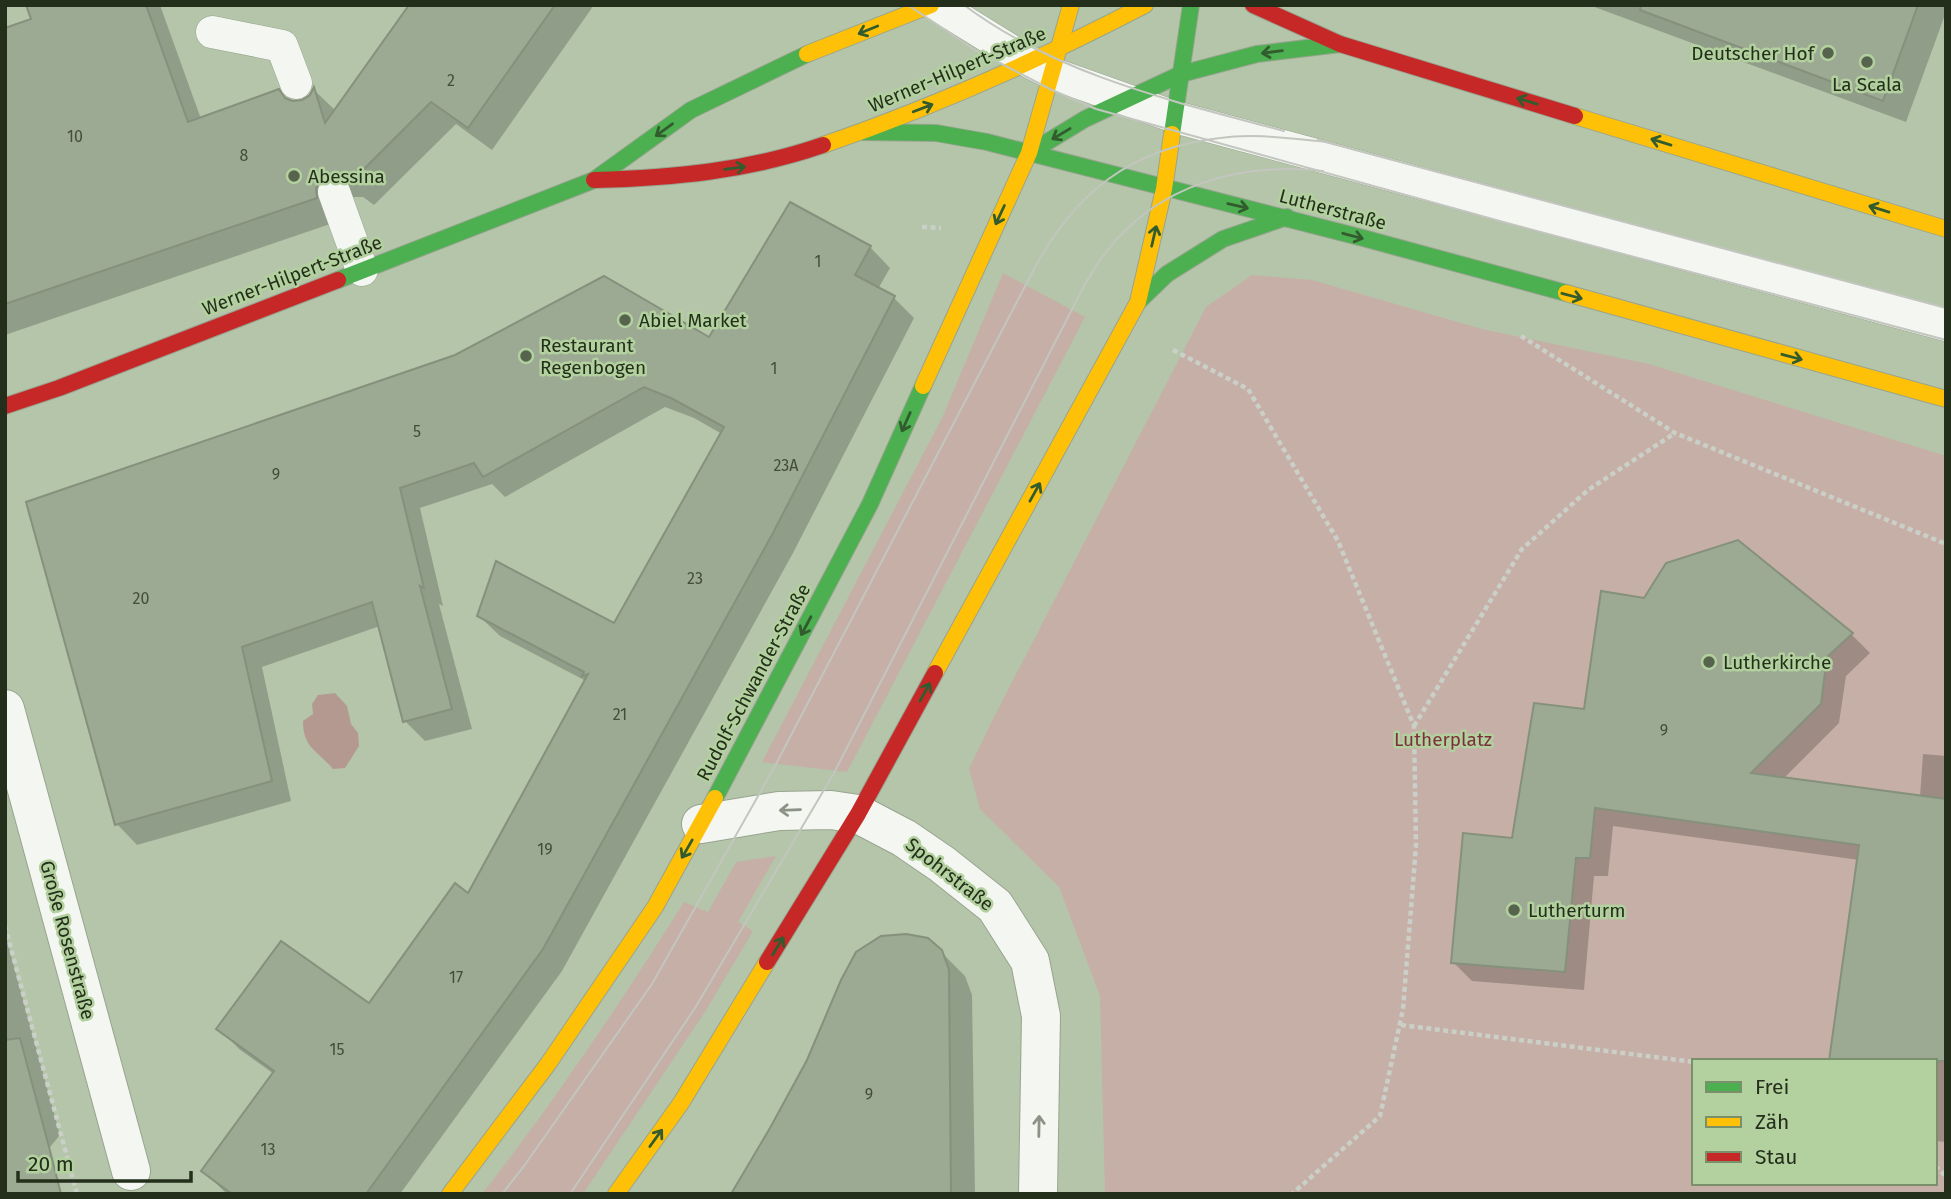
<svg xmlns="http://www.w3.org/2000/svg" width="1951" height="1199" viewBox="0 0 1951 1199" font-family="'Fira Sans',sans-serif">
  <rect width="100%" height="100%" fill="#b5c5aa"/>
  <!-- green -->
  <g fill="#c6afa6" fill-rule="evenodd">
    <path d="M1003 273 1085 317 847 772 762 762 942 418Z"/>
    <path d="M1252 275 1312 280 1482 329 1649 364 1946 456V1194H1105L1100 996 1059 887 980 809 969 769 994 717 1206 307ZM1694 1061H1935V1183H1694Z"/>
    <path d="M776 856 738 922 753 931 705 1012 583 1194H482C555 1101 621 1002 684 902L708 912 736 862Z"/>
  </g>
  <!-- forest -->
  <path fill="#b49991" d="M335 693 347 706 351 724 358 733 359 746 345 768 333 769C317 750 303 748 303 721L313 714 312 704 318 695Z"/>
  <!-- shadow -->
  <g fill="#0003">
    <path d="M28 5H160L201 119 288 101 302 102 311 96 314 90 336 111 411 5H594L492 150 456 124 374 205 363 197H352L339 221 5 335V30L33 21Z"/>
    <path d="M1589 5H1946V12L1906 122Z"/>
    <path d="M870 247 890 268 878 289 894 298 914 318 793 553 562 971 400 1194H227L203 1171 274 1074 239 1049 219 1028 370 1006 468 896 586 681 500 636 479 616 616 627 722 434 694 418 665 407 505 497 492 484 420 508 443 606 439 604 472 729 425 741 405 721 380 626 262 667 291 801 137 845 117 824 29 503 710 339Z"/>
    <path d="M1737 542 1852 635 1870 653 1846 676 1839 723 1783 779 1920 797 1923 754 1946 756V1142L1935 1141V1061L1859 860 1613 826 1608 876H1594L1584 990 1472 981 1453 962 1513 840 1644 600Z"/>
    <path d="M5 933 60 1135 18 1186 5 1194Z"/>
    <path d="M940 951 965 976 972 995 975 1194H733Z"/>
  </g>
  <!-- building -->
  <g fill="#9ca993" stroke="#85917c" stroke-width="2">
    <path d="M26 5H146L188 122 279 89 285 98 292 101 302 100 310 95 314 87 325 123 409 5H555L468 128 431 102 350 183 345 178 338 174 328 175 320 181 316 188 317 198 5 304V28L31 19Z"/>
    <path d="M1641 5H1918L1883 101 1640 10Z"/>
    <path d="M790 202 871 246 855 275 895 296 773 533 543 949 366 1194H232L201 1171 274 1071 216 1029 281 941 369 1003 455 883 468 893 588 674 582 676 584 672 477 616 496 561 614 623 724 427 671 398 644 387 483 477 474 463 400 488 424 588 420 586 452 709 403 722 372 602 242 647 272 781 115 825 26 502 455 355 604 276 709 337Z"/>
    <path d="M1738 540 1853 633 1827 657 1821 704 1751 773 1946 799V1061H1829L1859 845 1595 808 1590 858H1576L1565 972 1451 963 1463 833 1512 838 1534 703 1584 709 1601 591 1644 598 1666 563Z"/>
    <path d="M906 934 928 938 942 950 949 970 951 1194H731L770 1128 807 1060 841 980 856 952 881 936Z"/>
    <path d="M20 1038 49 1147 61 1194H5V1040Z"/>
  </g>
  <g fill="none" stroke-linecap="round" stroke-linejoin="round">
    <!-- lane casing -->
    <g stroke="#98a48f" stroke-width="33">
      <g id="lane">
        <path d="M937 5 1031 63 1051 73 1175 117 1946 325"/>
        <path d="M212 32 282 46 296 83"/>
        <path d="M334 192 362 270"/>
      </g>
    </g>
    <!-- street casing -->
    <g stroke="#98a48f" stroke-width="40">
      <g id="street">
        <path d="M5 709 131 1171"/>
        <path d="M701 824 779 811 831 810 858 814 904 838 942 864 995 906 1030 961 1041 1016 1038 1194"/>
      </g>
    </g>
    <!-- fast casing -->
    <g stroke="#98a48f" stroke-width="18">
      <g id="fast">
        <path d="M860 132 936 133 987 142 1363 238 1566 293"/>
        <path d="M1172 134 1191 5"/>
        <path d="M1029 153 1085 119 1181 74 1257 54 1340 44"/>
        <path d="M338 280 594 180 691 110 807 54"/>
        <path d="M1138 302 1167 274 1223 239 1287 217"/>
        <path d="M715 798 870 504 923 386"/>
      </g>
    </g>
    <!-- slow casing -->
    <g stroke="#98a48f" stroke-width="18">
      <g id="slow">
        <path d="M807 54 931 5"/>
        <path d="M1575 116 1946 229"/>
        <path d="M823 145C934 107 1041 59 1145 5"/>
        <path d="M1566 293 1946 399"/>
        <path d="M923 386 1029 153 1071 5"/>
        <path d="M935 673 1138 302 1164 189 1172 134"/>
        <path d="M450 1194 548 1064 655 907 715 798"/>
        <path d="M616 1194 681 1103 767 962"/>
      </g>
    </g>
    <!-- jam casing -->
    <g stroke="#98a48f" stroke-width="18">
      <g id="jam">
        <path d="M1253 5 1340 44 1575 116"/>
        <path d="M594 180C673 178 748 171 823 145"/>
        <path d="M5 406 59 388 338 280"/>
        <path d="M767 962 858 814 935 673"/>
      </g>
    </g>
    <!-- path -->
    <g stroke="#cad0c7" stroke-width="4.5" stroke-dasharray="5 3.5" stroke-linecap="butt">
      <path d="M922 227 941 228"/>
      <path d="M1521 336 1675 433 1946 544"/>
      <path d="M1173 350 1248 389 1338 541 1414 726 1416 846 1403 1009 1380 1116 1292 1194"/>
      <path d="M1414 726 1522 549 1588 490 1675 433"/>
      <path d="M5 926 77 1194"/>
      <path d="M1401 1025 1694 1062"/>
      <path d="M1935 1166 1946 1176"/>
    </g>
    <!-- lane -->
    <use href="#lane" stroke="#f4f6f2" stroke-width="32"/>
    <!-- street -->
    <use href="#street" stroke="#f4f6f2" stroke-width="38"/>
    <!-- fast -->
    <use href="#fast" stroke="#4caf50" stroke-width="16"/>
    <!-- slow -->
    <use href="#slow" stroke="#ffc107" stroke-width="16"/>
    <!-- jam -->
    <use href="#jam" stroke="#c62828" stroke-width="16"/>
    <!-- tram -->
    <g stroke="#c2c6be" stroke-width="2">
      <path d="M908 5 975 50 1052 90 1096 109 1507 223 1946 340"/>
      <path d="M964 5C1059 76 1173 101 1284 131"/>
      <path d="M1318 140 1946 308"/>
      <path d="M502 1194 524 1166 652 984 775 766 1033 271C1074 193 1131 148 1220 138 1256 133 1292 139 1328 142"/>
      <path d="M570 1194 695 1008 834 773 1085 284C1092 273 1098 262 1106 252 1159 184 1240 162 1323 171"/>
    </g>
  </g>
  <!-- one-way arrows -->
  <defs><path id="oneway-shaft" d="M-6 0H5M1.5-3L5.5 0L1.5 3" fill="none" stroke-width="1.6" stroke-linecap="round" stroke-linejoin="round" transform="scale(1.75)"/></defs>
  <g stroke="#325c2e">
    <use href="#oneway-shaft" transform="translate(868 30) rotate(158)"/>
    <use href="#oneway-shaft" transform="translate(1272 52) rotate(173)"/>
    <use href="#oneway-shaft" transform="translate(1527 101) rotate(-163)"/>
    <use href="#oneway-shaft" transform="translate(923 108) rotate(-21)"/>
    <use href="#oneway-shaft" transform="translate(664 130) rotate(144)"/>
    <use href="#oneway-shaft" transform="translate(1061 134) rotate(149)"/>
    <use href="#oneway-shaft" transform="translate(1661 142) rotate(-163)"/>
    <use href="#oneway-shaft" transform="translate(735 168) rotate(-8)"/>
    <use href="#oneway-shaft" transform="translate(1238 206) rotate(13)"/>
    <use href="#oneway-shaft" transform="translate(1879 209) rotate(-163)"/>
    <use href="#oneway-shaft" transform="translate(1000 215) rotate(115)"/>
    <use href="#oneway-shaft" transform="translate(1154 236) rotate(-77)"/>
    <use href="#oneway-shaft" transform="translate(1353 236) rotate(15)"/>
    <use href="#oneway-shaft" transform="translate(1572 296) rotate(15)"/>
    <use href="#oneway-shaft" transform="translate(1792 357) rotate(15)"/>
    <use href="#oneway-shaft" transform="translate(906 422) rotate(114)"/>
    <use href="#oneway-shaft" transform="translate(1035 492) rotate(-61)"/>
    <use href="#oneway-shaft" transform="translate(806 626) rotate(118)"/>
    <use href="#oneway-shaft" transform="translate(925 692) rotate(-61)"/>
    <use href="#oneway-shaft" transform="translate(687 849) rotate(120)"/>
    <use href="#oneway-shaft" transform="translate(778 946) rotate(-58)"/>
    <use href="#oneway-shaft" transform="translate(656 1138) rotate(-54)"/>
  </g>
  <g stroke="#8c9286">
    <use href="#oneway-shaft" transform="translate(790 810) rotate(178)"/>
    <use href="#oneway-shaft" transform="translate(1039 1126) rotate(-89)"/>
  </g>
  <!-- markers -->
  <g fill="#57644d" stroke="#b3d09f" stroke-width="2.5">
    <circle cx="1828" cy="53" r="7"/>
    <circle cx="1867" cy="62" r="7"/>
    <circle cx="294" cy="176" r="7"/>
    <circle cx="625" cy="320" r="7"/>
    <circle cx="526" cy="356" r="7"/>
    <circle cx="1709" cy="662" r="7"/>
    <circle cx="1514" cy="910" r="7"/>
  </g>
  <g text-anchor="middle" stroke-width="5" stroke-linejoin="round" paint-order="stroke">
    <!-- number labels -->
    <g font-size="16" fill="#424e39">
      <text x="451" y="86">2</text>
      <text x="75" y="142">10</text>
      <text x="244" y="161">8</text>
      <text x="818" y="267">1</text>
      <text x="774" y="374">1</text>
      <text x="417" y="437">5</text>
      <text x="786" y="471">23A</text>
      <text x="276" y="480">9</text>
      <text x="695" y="584">23</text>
      <text x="141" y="604">20</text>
      <text x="620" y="720">21</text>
      <text x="1664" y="736">9</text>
      <text x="545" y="855">19</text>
      <text x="456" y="983">17</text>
      <text x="337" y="1055">15</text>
      <text x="869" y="1100">9</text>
      <text x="268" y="1155">13</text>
    </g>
    <!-- poi labels -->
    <g font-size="19" fill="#242f1b" stroke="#b3d09f" text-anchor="start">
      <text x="1814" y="60" text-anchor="end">Deutscher Hof</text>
      <text x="1867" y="91" text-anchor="middle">La Scala</text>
      <text x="308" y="183">Abessina</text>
      <text x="639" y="327">Abiel Market</text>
      <text x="540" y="352">Restaurant<tspan x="540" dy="22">Regenbogen</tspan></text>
      <text x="1723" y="669">Lutherkirche</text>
      <text x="1528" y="917">Lutherturm</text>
    </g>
    <!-- street labels -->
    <g font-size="19" fill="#242f1b" stroke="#b3d09f">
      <text transform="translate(957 69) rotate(-23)" y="7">Werner-Hilpert-Straße</text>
      <text transform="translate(1333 209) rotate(15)" y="7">Lutherstraße</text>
      <text transform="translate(292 275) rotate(-21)" y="7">Werner-Hilpert-Straße</text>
      <text transform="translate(753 682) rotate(-62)" y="7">Rudolf-Schwander-Straße</text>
      <text transform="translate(950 874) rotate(38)" y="7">Spohrstraße</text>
      <text transform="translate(68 940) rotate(75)" y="7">Große Rosenstraße</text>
    </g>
    <!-- park labels -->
    <g font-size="19" fill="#7e2f3c" stroke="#b3d09f">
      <text x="1443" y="746">Lutherplatz</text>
    </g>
  </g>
  <!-- border -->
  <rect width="1951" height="1199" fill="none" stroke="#242f1b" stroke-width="14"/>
  <!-- legend -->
  <rect x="1692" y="1059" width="245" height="126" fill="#b3d09f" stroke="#7a906a" stroke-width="2"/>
  <rect x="1706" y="1082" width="35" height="10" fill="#4caf50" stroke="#7a906a" stroke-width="2"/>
  <text x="1755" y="1094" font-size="21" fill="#242f1b">Frei</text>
  <rect x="1706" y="1117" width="35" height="10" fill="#ffc107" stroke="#7a906a" stroke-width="2"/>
  <text x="1755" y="1129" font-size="21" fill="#242f1b">Zäh</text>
  <rect x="1706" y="1152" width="35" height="10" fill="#c62828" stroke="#7a906a" stroke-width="2"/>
  <text x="1755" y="1164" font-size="21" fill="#242f1b">Stau</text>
  <!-- scale -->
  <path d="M18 1171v10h173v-10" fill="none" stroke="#242f1b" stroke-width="3.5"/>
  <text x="28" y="1171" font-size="21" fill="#242f1b" stroke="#b3d09f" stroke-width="5" paint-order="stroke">20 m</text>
</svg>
